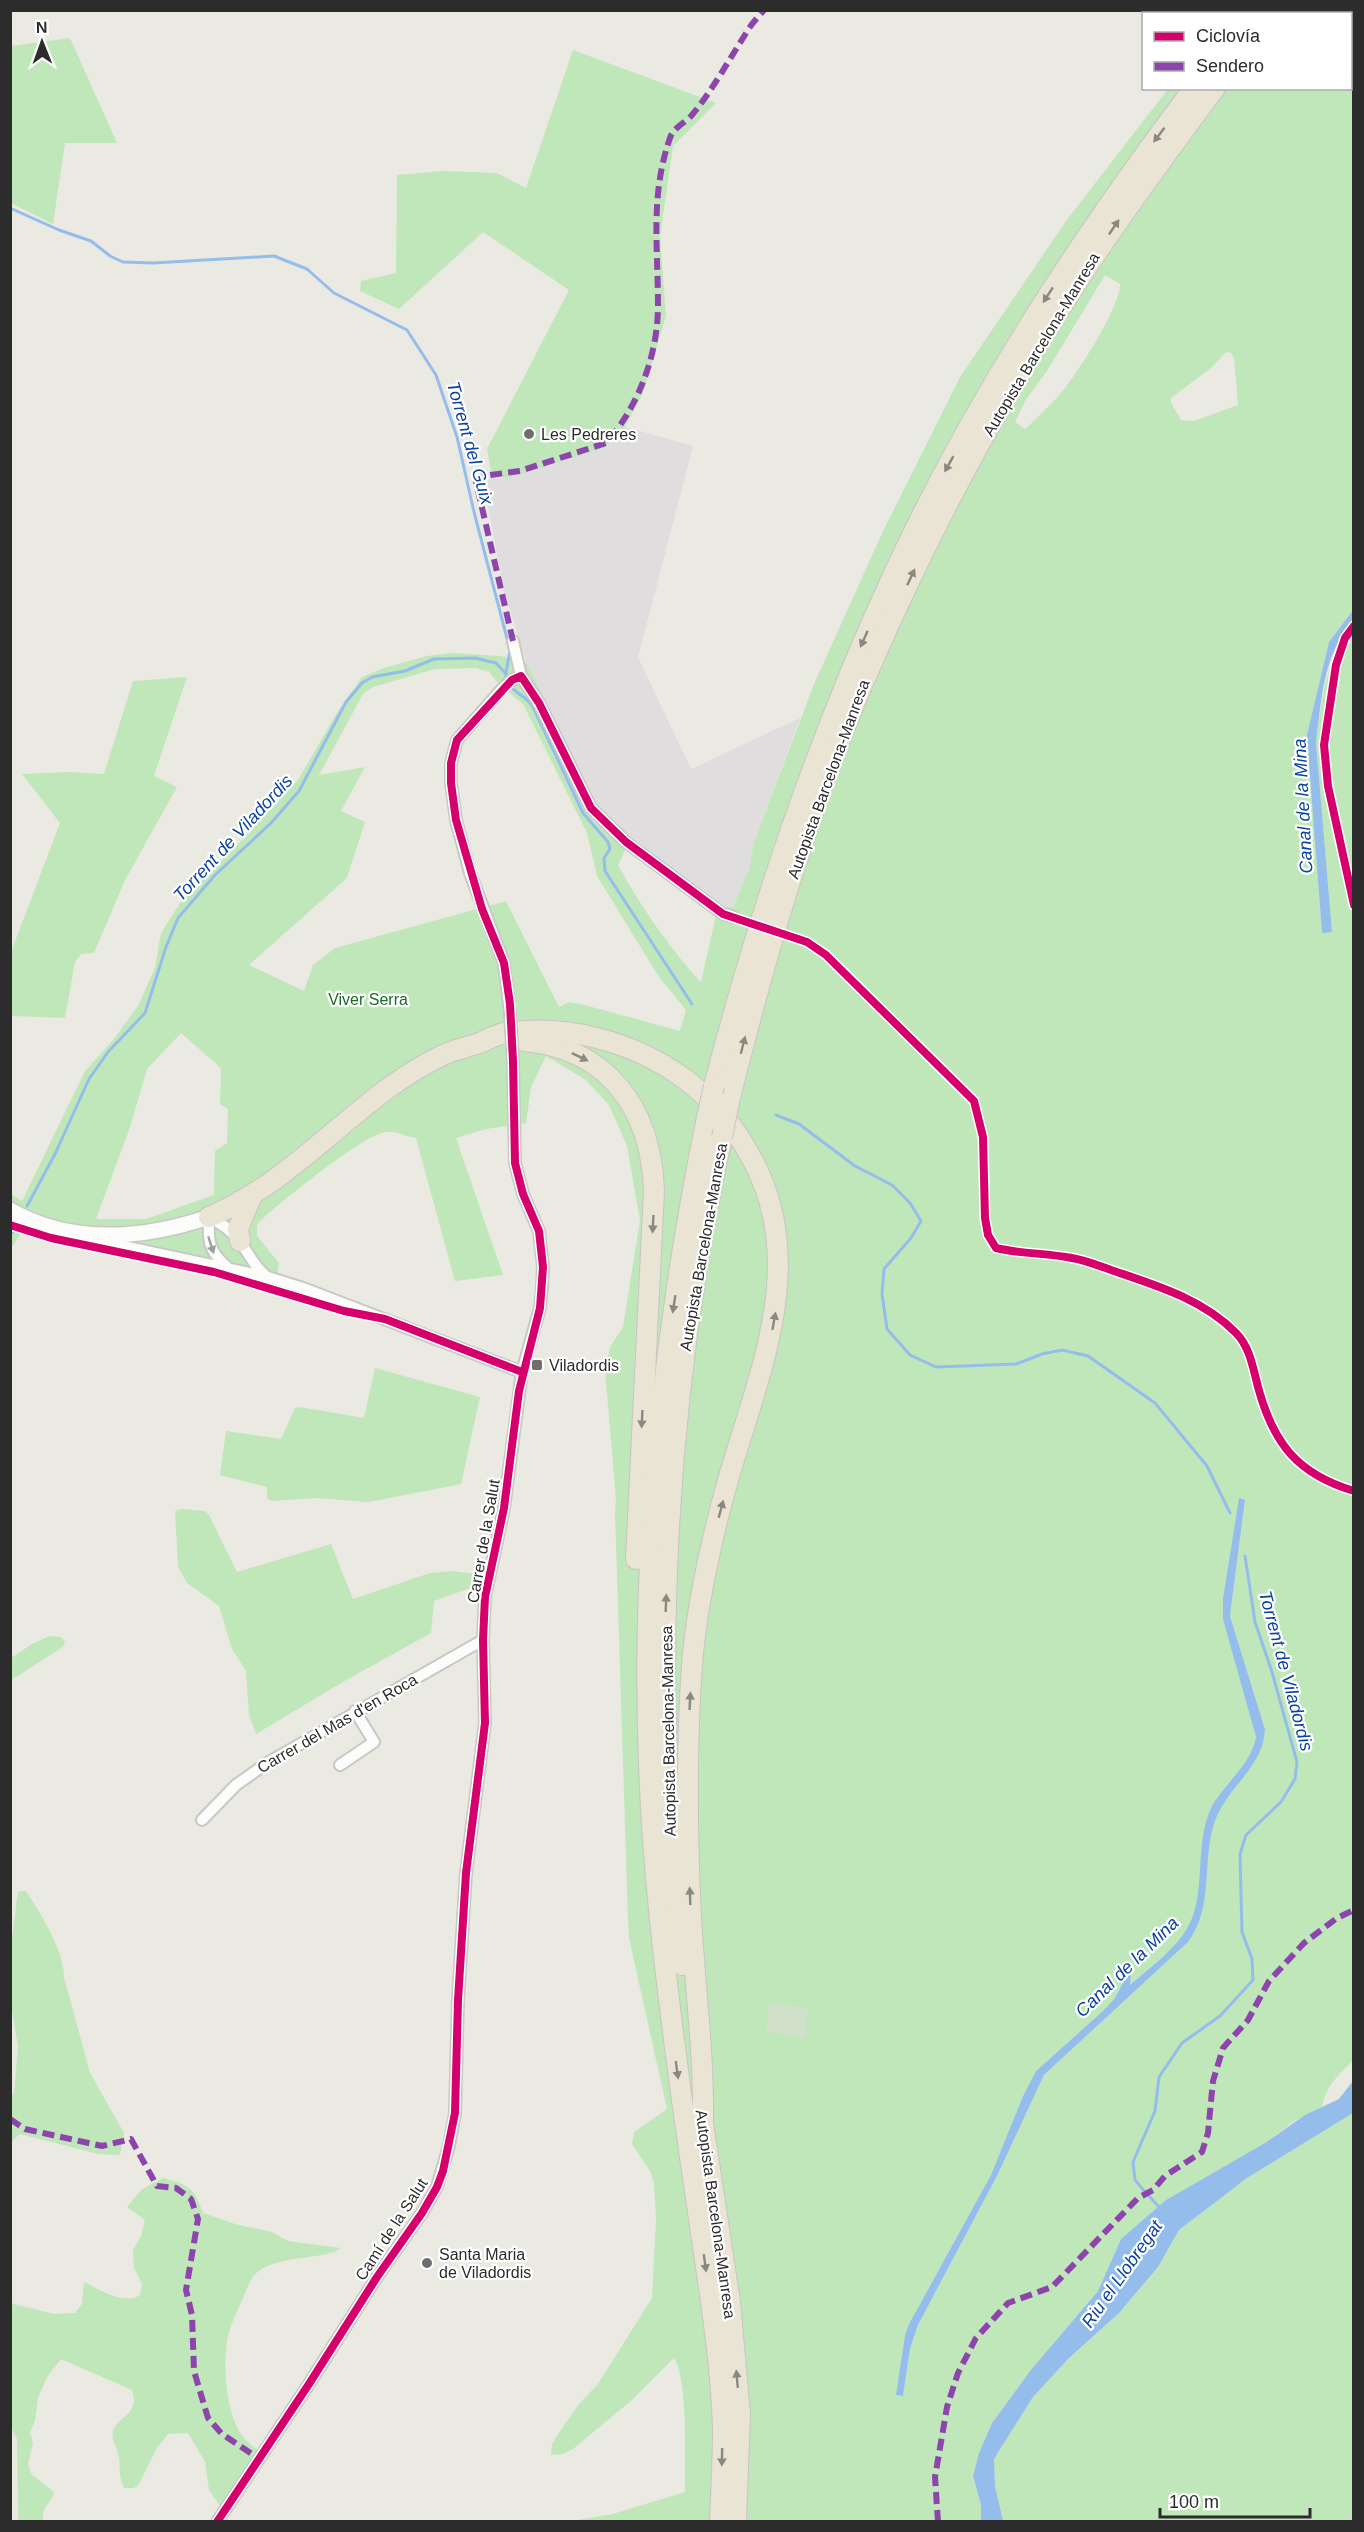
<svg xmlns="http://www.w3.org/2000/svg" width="1364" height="2532" viewBox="0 0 1364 2532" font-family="Arial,sans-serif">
  <rect width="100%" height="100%" fill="#eae9e2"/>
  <!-- industrial -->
  <path fill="#dfdddd" d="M625 427 693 446 638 657 691 769 800 718 754 842 749 870 733 907 718 906 595 807 527 663 505 595 484 485 492 477H511L605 448Z"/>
  <!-- green -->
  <g fill="#c0e7ba" fill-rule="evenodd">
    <path d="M1214 11H1353V610L1329 642 1308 735 1322 932H1332L1316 742C1322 700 1326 656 1353 621V2061C1338 2075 1326 2086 1322 2107L1294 2121 1265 2143 1166 2200 1121 2239 1098 2291 1030 2371 992 2423 979 2453 973 2476 981 2505V2521H571L613 2514 685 2492C684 2460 689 2382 674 2358L632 2400 573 2449 563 2454 551 2455 552 2444 558 2434 579 2404 598 2384 652 2298 656 2219 654 2183 650 2171 632 2144 634 2132 667 2109 629 1938 628 1920 615 1512 616 1500 605 1370 610 1347 623 1327 640 1220 627 1146 609 1105 586 1080 546 1056 531 1087 526 1123 486 1129 456 1138 503 1275 455 1281 416 1138C406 1137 395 1130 385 1132 360 1137 278 1204 257 1224V1236L279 1263 275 1286 190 1264 22 1231 11 1249V1194L22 1201 85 1071 113 1040 138 1006 155 968 161 933 182 900 246 836 298 780 338 711 362 677 384 668 427 656 451 653 501 656 527 663 595 807 632 837 618 865C638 902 672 952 701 982L718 906 733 907 749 870 754 842 814 684 884 529 960 377 1066 221 1168 89 1350 88V14L1212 13ZM1105 275 1120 284C1120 307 1080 369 1065 388 1053 403 1039 416 1025 429L1015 422 1025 401 1047 371ZM1230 352 1234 358 1238 405 1194 421 1181 420 1171 403V398L1211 368 1225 353ZM476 668 489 672 499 684 523 704 587 833 597 876 659 977 686 1010 680 1031 581 1004 569 1002 559 1007 506 901 335 948 313 965 304 991 249 965 347 878 365 822 341 811 365 767 319 775 363 694 373 687 435 669ZM181 1033 221 1068 220 1104 228 1109 227 1143 215 1151 214 1195 146 1219H96L130 1127 147 1069ZM1239 1499 1245 1501 1230 1616 1265 1728C1264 1767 1227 1787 1215 1821 1201 1861 1215 1906 1188 1942L1044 2075 998 2174 918 2325 910 2349 903 2396 897 2395 905 2335 909 2324 991 2175 1023 2096 1036 2071 1103 2011 1115 1998 1127 1975 1129 1986C1149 1967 1177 1949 1190 1924 1206 1893 1194 1841 1212 1807 1224 1783 1251 1764 1256 1737L1223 1598Z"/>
    <path d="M70 38 117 143H65L53 224 11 203V46Z"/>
    <path d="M573 50 716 103 673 146 660 237 666 316 643 393 625 427 605 448 511 477H492L487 449 569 290 483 232 399 309 360 291 361 281 396 273 397 175 443 171 497 173 526 188Z"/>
    <path d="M187 677 154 776 177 787 125 880 94 953 81 954 75 962 65 1018 11 1016V952L60 823 22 774 70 772 104 774 133 681Z"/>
    <path d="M375 1368 480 1397 461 1484 369 1502 317 1498 272 1501 267 1498V1487L220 1475 226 1431 281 1439 295 1408 300 1407 364 1418Z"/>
    <path d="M181 1509 205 1511 209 1515 237 1572 331 1544 353 1599 430 1573 452 1571 477 1574 473 1587 434 1601 431 1633 341 1683 256 1734 249 1715 246 1671 232 1649 219 1606 187 1583 178 1567 175 1511Z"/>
    <path d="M49 1636 61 1637 65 1642 63 1647 11 1680V1658L32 1644Z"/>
    <path d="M18 1891H26C41 1914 64 1950 64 1977L90 2073 124 2133 120 2155 98 2154 20 2134 12 2141 11 2148V2097L14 2093 18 2047 11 2004 10 1954Z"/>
    <path d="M1353 2113V2521H1003L995 2486 994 2459 1033 2397 1068 2359 1119 2313 1158 2267 1179 2230 1247 2178Z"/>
    <path d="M163 2178C189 2185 194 2187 203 2213L235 2224 272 2232 288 2241 341 2248C327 2260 283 2254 259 2271 249 2278 248 2288 243 2298 237 2312 229 2326 227 2341 223 2370 226 2406 239 2431 245 2442 257 2449 266 2457L227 2516 209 2490 205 2462 188 2433 168 2434 157 2448 139 2484 134 2488H124C117 2475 122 2462 117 2450 115 2443 111 2438 113 2431 119 2415 140 2415 132 2390L61 2359 47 2377 38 2398 35 2421 30 2432 33 2443 28 2464 31 2474 54 2492C51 2504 41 2507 43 2521H18L17 2439 10 2425V2303L54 2314 75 2313 82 2304 84 2282C99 2289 124 2306 140 2295L142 2284 134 2268 133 2250 141 2236 145 2220 127 2207 142 2189Z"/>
  </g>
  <!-- cemetery -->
  <path fill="#d1e0c9" d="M769 2003 808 2008 805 2037 766 2032Z"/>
  <!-- water -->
  <g fill="#95bdec">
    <path d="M1353 610C1354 626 1341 636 1334 651 1322 678 1320 713 1316 742L1332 932 1322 933 1307 735 1329 642Z"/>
    <path d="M1239 1498 1245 1500 1230 1616 1265 1729C1264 1767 1227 1787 1215 1821 1201 1861 1215 1906 1188 1942L1044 2075 998 2174 918 2325 910 2349 903 2396 896 2395 905 2335 909 2324 991 2175 1023 2096 1036 2071 1103 2011 1115 1998 1127 1975H1131L1130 1985C1150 1967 1178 1948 1190 1923 1206 1890 1194 1841 1212 1806 1225 1783 1251 1764 1256 1737L1223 1619V1598Z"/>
    <path d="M1353 2081V2113L1247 2178 1179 2230 1158 2267 1119 2313 1068 2359 1033 2397 994 2459 995 2486 1003 2521H981V2505L973 2476 979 2453 992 2423 1030 2371 1098 2291 1121 2239 1166 2200 1265 2143 1305 2115 1339 2099Z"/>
  </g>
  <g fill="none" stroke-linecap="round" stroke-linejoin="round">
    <!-- stream -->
    <g stroke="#95bdec" stroke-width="3">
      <path d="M10 208 59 230 91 241 110 256 123 262 153 263 274 256 307 269 334 293 407 330 436 375 457 437 474 512 510 650 506 673"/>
      <path d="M509 685C517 694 527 697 533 707L583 813 608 842 610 849 604 858 605 871 692 1004"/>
      <path d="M776 1115 799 1124 855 1166 892 1185 910 1203 921 1221 911 1238 884 1269 882 1294 887 1329 910 1355 936 1367 1016 1364 1042 1354 1062 1350 1088 1356 1155 1403 1207 1466 1230 1513"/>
      <path d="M27 1206 55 1154 89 1079 108 1052 145 1013 166 947 178 918 215 875 271 823 299 791 346 702 362 683 372 677 405 671 434 659 475 658 496 663 506 674V680"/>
      <path d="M10 1235 16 1227"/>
      <path d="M1145 2192 1135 2180 1133 2162 1155 2111 1159 2077 1182 2043 1220 2016 1253 1980 1252 1959 1242 1932 1240 1854 1246 1835 1281 1802 1295 1779 1297 1762 1272 1672 1255 1622 1245 1556"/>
      <path d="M1148 2195 1159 2207"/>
    </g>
    <!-- street casing -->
    <g stroke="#c8c8c7" stroke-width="14">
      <g id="street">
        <path d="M513 641 521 676 539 703 591 808 626 842 723 914 734 917"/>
        <path d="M510 1013 504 963 470 873 456 820 451 783V763L457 740 501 690 512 680 521 676"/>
        <path d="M97 1238 113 1244 268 1277 303 1288 522 1372"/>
        <path d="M227 1267C208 1250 208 1241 209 1217 220 1223 232 1230 239 1241 249 1253 253 1265 265 1275"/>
        <path d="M340 1765 374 1742 355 1711"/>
        <path d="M202 1820 236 1785 267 1763 483 1640"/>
        <path d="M217 2522 309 2384 377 2277 422 2213 437 2187 449 2146 455 2113 458 2000 466 1873 485 1723 483 1640 485 1597 504 1508 522 1372 540 1308 542 1287 543 1267 539 1231 523 1194 515 1163 513 1061"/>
      </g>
    </g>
    <!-- secondary casing -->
    <g stroke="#c8c8c7" stroke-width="18">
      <path id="secondary" d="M10 1210C73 1246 143 1239 209 1217"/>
    </g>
    <!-- highway casing -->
    <g stroke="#c6c5c2" stroke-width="22">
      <g id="highway">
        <path d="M1252 14 1254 10"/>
        <path d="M1274 14 1277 10"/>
        <path d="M524 1041C609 1048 651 1110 654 1190L636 1559"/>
        <path d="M714 1086C760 908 818 736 896 569 976 397 1080 239 1194 88"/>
        <path d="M729 1102C765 957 807 811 867 674 919 554 979 437 1049 326 1100 244 1157 166 1215 88"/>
        <path d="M706 1122C653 1382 632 1646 659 1910 669 2011 683 2111 698 2212 708 2284 721 2357 723 2430 723 2460 721 2491 720 2522"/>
        <path d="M209 1217C278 1188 328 1133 387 1089 405 1076 424 1064 443 1055 456 1049 469 1047 482 1042 490 1038 496 1035 504 1033 567 1024 631 1041 682 1077 711 1098 734 1126 751 1157 810 1263 758 1375 728 1480 711 1541 697 1602 692 1665 686 1749 687 1833 691 1918 695 1986 704 2053 703 2122"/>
        <path d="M240 1241 238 1229 252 1195"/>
        <path d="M682 1965C651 1689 662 1408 722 1137"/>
        <path d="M701 2110 730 2302 740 2414 736 2522"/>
      </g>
    </g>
    <!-- street -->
    <use href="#street" stroke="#fcfcfb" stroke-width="10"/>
    <!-- secondary -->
    <use href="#secondary" stroke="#fcfcfb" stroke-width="15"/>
    <!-- highway -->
    <use href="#highway" stroke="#e9e4d4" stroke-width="20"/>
    <!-- street-bridge casing -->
    <g stroke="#c8c8c7" stroke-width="14" stroke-linecap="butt">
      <path id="street-bridge" d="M510 1013 513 1061"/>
    </g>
    <!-- highway-bridge casing -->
    <g stroke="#c6c5c2" stroke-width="22" stroke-linecap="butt">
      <g id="highway-bridge">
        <path d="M706 1122 714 1086"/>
        <path d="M722 1137 729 1102"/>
      </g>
    </g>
    <!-- street-bridge -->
    <use href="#street-bridge" stroke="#fcfcfb" stroke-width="10"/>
    <!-- highway-bridge -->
    <use href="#highway-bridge" stroke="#e9e4d4" stroke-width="20"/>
    <!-- quiet -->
    <g stroke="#8e44ad" stroke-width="6" stroke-dasharray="12 6" stroke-linecap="butt">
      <path d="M513 641 476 482 482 476 520 471 606 443C639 406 658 354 658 305 658 247 650 195 670 138 673 128 685 123 692 115 715 87 732 54 752 24L764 10"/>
      <path d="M10 2119 25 2129 102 2146 131 2139 157 2186 176 2188 191 2199 198 2219 186 2290 192 2315 194 2371 208 2418 222 2434 258 2458"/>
      <path d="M938 2522 935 2477 947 2407 958 2373 976 2338 1008 2303 1052 2287 1138 2198 1153 2190 1165 2176 1202 2152 1208 2133 1213 2081 1223 2048 1248 2020 1269 1981 1304 1943 1337 1918 1354 1910"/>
    </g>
    <!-- cycleway casing -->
    <g stroke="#fff" stroke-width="11">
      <g id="cycleway">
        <path d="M1354 626 1345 638 1336 665 1324 745 1328 786 1354 905"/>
        <path d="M10 1225 51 1238 214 1272 344 1311 385 1319 522 1372"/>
        <path d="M217 2522 309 2384 377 2277 422 2213 437 2187 443 2171 455 2113 458 2000 466 1873 485 1723 483 1640 485 1597 504 1508 519 1391 540 1308 543 1267 539 1231 523 1194 515 1163 513 1061 510 1004 504 963 482 909 456 820 451 783V763L457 740 512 680 521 676 539 703 591 808 626 842 723 914 807 942 826 955 974 1101 983 1137 985 1218 988 1235 996 1248C1021 1254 1047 1253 1072 1258 1085 1260 1099 1266 1111 1270 1155 1285 1203 1299 1236 1333 1250 1347 1253 1368 1258 1387 1273 1443 1297 1474 1354 1491"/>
      </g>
    </g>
    <!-- cycleway -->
    <use href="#cycleway" stroke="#d6006c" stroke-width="8"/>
  </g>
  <!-- one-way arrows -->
  <defs><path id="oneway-solid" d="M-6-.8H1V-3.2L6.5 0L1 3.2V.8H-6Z" transform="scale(1.5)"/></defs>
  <g fill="#8a8880">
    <use href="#oneway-solid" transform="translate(1159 135) rotate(127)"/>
    <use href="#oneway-solid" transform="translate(1114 227) rotate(-56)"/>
    <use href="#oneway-solid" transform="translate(1048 295) rotate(123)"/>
    <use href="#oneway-solid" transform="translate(949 464) rotate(119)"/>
    <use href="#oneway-solid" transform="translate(911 577) rotate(-65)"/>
    <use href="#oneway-solid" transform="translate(864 639) rotate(114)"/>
    <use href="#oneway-solid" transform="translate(743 1045) rotate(-76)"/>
    <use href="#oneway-solid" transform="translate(580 1057) rotate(26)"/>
    <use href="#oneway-solid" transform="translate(653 1224) rotate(93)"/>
    <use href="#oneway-solid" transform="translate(674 1304) rotate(99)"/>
    <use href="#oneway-solid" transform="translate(774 1321) rotate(-80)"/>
    <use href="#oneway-solid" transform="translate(642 1419) rotate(93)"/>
    <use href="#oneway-solid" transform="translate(721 1509) rotate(-75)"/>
    <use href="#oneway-solid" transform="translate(666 1603) rotate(-88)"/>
    <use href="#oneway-solid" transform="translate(690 1701) rotate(-87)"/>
    <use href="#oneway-solid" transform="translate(690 1896) rotate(-92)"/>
    <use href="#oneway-solid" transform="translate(677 2070) rotate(82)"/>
    <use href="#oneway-solid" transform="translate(705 2263) rotate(82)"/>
    <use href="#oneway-solid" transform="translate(737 2379) rotate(-95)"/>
    <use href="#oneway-solid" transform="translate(722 2457) rotate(91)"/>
  </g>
  <use fill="#9e9e9e" href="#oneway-solid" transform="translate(211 1245) rotate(72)"/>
  <!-- markers -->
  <g fill="#6e6e6c" stroke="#fff" stroke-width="2">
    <circle cx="529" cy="434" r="6"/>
    <rect x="531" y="1359" width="12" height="12" rx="3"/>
    <circle cx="427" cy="2263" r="6"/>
  </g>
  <g text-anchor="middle" stroke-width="4.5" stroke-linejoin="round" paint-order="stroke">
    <!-- street labels -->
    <g font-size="16" fill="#2c2c2c" stroke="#fff">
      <text transform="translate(1041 344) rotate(-59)" y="6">Autopista Barcelona-Manresa</text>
      <text transform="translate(828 779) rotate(-70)" y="6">Autopista Barcelona-Manresa</text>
      <text transform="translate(703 1247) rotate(-80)" y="6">Autopista Barcelona-Manresa</text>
      <text transform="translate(483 1541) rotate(-80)" y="6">Carrer de la Salut</text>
      <text transform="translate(337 1723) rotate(-30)" y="6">Carrer del Mas d'en Roca</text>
      <text transform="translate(668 1731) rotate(-91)" y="6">Autopista Barcelona-Manresa</text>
      <text transform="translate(716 2214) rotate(82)" y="6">Autopista Barcelona-Manresa</text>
      <text transform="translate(391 2229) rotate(-57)" y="6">Camí de la Salut</text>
    </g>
    <!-- poi labels -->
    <g font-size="16" fill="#2c2c2c" stroke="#fff" text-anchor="start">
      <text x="541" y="440">Les Pedreres</text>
      <text x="549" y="1371">Viladordis</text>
      <text x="439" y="2260">Santa Maria<tspan x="439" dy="18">de Viladordis</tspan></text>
    </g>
    <!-- park labels -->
    <g font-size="16" fill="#196c20" stroke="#fff">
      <text x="368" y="1005">Viver Serra</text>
    </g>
    <!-- water labels -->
    <g font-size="18" font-style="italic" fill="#0b43a1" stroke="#fff">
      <text transform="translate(470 443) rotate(74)" y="6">Torrent del Guix</text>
      <text transform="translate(1303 806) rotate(-93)" y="6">Canal de la Mina</text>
      <text transform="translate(233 838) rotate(-47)" y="6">Torrent de Viladordis</text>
      <text transform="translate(1286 1671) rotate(75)" y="6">Torrent de Viladordis</text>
      <text transform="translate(1127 1967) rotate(-44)" y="6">Canal de la Mina</text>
      <text transform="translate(1122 2274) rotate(-55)" y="6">Riu el Llobregat</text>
    </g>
  </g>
  <!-- border -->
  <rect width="1364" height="2532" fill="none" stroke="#2c2c2c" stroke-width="24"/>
  <!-- legend -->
  <rect x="1142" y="12" width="210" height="78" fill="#ffffff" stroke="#ababab" stroke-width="1.5"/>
  <rect x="1154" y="32" width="30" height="9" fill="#d6006c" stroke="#ababab" stroke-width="1.5"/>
  <text x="1196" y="42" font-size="18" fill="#2c2c2c">Ciclovía</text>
  <rect x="1154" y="62" width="30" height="9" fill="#8e44ad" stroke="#ababab" stroke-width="1.5"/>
  <text x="1196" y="72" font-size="18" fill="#2c2c2c">Sendero</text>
  <!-- north arrow -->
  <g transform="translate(42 42) rotate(359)" stroke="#ffffff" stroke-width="4.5" paint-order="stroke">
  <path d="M0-4.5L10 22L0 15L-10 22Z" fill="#2c2c2c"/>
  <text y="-9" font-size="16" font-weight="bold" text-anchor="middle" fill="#2c2c2c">N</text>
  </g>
  <!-- scale -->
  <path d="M1160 2508v9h150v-9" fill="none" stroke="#2c2c2c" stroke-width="3"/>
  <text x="1169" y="2508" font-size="18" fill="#2c2c2c" stroke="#ffffff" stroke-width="4.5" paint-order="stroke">100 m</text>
</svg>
